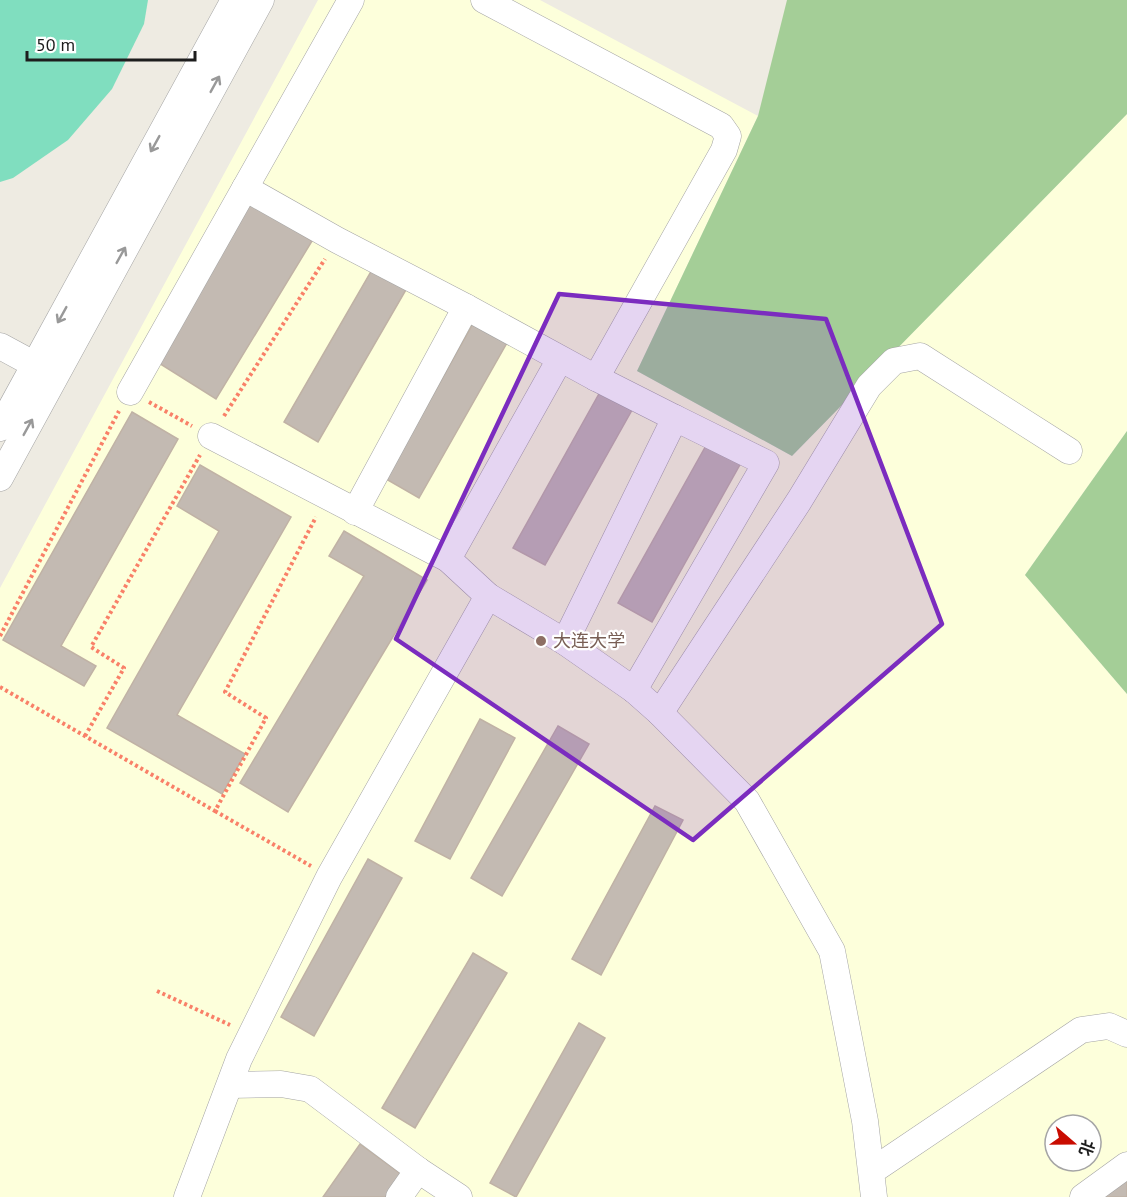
<svg xmlns="http://www.w3.org/2000/svg" width="1127" height="1197" viewBox="0 0 1127 1197" font-family="'PT Sans','Noto Sans SC',sans-serif">
  <rect width="100%" height="100%" fill="#eeebe2"/>
  <!-- education -->
  <path fill="#fdffdb" fill-rule="evenodd" d="M318 0H540L758 116 637 371 792 456 1127 114V431L1025 575 1127 694V1197H0V588ZM1055 1125H1091V1161H1055Z"/>
  <!-- forest -->
  <g fill="#a4ce97">
    <path d="M787 0H1127V114L792 456 637 371 758 116Z"/>
    <path d="M1127 431V694L1025 575Z"/>
  </g>
  <!-- pitch -->
  <path fill="#80debf" d="M0 0H148L144 24 112 89 68 140 13 178 0 182Z"/>
  <!-- building -->
  <g fill="#c3bab2" stroke="#c0b2a5" stroke-width="1.5">
    <path d="M250 202 312 241 216 399 154 360Z"/>
    <path d="M373 268 407 288 318 442 284 422Z"/>
    <path d="M474 322 508 341 419 498 386 479Z"/>
    <path d="M600 392 632 410 545 565 513 548Z"/>
    <path d="M132 412 178 439 61 646 96 666 84 686 3 640Z"/>
    <path d="M708 442 742 461 652 622 618 603Z"/>
    <path d="M200 465 291 517 177 715 245 754 222 794 107 728 219 531 177 506Z"/>
    <path d="M344 531 427 580 288 812 240 783 364 576 329 556Z"/>
    <path d="M480 719 515 738 450 859 415 841Z"/>
    <path d="M558 726 589 744 502 896 471 878Z"/>
    <path d="M655 806 683 820 601 975 572 959Z"/>
    <path d="M368 859 402 878 314 1036 281 1017Z"/>
    <path d="M473 953 507 973 415 1128 382 1108Z"/>
    <path d="M579 1023 605 1038 516 1197 490 1183Z"/>
    <path d="M360 1144 402 1175 387 1197H323Z"/>
    <path d="M1127 1174V1197H1095Z"/>
  </g>
  <g fill="none" stroke-linecap="round" stroke-linejoin="round">
    <!-- minor casing -->
    <g stroke="#a4a4a4" stroke-width="27">
      <g id="minor">
        <path d="M245 188 337 240 466 307 596 378 724 150 728 136 721 126 484 0"/>
        <path d="M0 346 50 373"/>
        <path d="M596 378 675 418"/>
        <path d="M130 392 351 0"/>
        <path d="M0 428 234 0"/>
        <path d="M211 436 448 559 488 596 565 642 634 690 660 713 747 801 832 951 865 1121 874 1197"/>
        <path d="M0 478 261 0"/>
        <path d="M355 512 466 307"/>
        <path d="M448 559 560 359"/>
        <path d="M565 642 675 418 766 463 634 690"/>
        <path d="M660 713 799 501 869 386 894 361 920 356 1069 451"/>
        <path d="M230 1085 281 1084 310 1089 418 1170 459 1197"/>
        <path d="M872 1171 1081 1030 1109 1026 1127 1034"/>
        <path d="M187 1197 239 1059 329 877 488 596"/>
        <path d="M399 1197 418 1170"/>
        <path d="M1083 1197 1127 1165"/>
      </g>
    </g>
    <!-- path -->
    <g stroke="#f98068" stroke-width="4" stroke-dasharray="3 3" stroke-linecap="butt">
      <path d="M149 402 192 426"/>
      <path d="M224 416 325 259"/>
      <path d="M0 636 119 411"/>
      <path d="M0 687 215 811 266 718 225 692 316 517"/>
      <path d="M85 736 124 668 91 647 200 455"/>
      <path d="M215 811 311 866"/>
      <path d="M157 991 230 1025"/>
    </g>
    <!-- minor -->
    <use href="#minor" stroke="#fff" stroke-width="26"/>
  </g>
  <!-- one-way arrows -->
  <defs><path id="oneway-shaft" d="M-6 0H5M1.5-3L5.5 0L1.5 3" fill="none" stroke-width="1.6" stroke-linecap="round" stroke-linejoin="round" transform="scale(1.5)"/></defs>
  <g stroke="#999">
    <use href="#oneway-shaft" transform="translate(215 84) rotate(-61)"/>
    <use href="#oneway-shaft" transform="translate(155 144) rotate(119)"/>
    <use href="#oneway-shaft" transform="translate(121 255) rotate(-61)"/>
    <use href="#oneway-shaft" transform="translate(62 315) rotate(119)"/>
    <use href="#oneway-shaft" transform="translate(28 427) rotate(-61)"/>
  </g>
  <!-- marked area -->
  <path fill="#7b2cbf" fill-opacity="0.2" stroke="#7b2cbf" stroke-width="4.5" stroke-linejoin="round" d="M559 294 826 319 942 624 693 840 396 639Z"/>
  <!-- markers -->
  <circle fill="#8d6e63" stroke="#fff" stroke-width="2" cx="541" cy="641" r="6"/>
  <g text-anchor="middle" stroke-width="4.5" stroke-linejoin="round" paint-order="stroke">
    <!-- education labels -->
    <g font-size="18" fill="#785e54" stroke="#fff" text-anchor="start">
      <text x="553" y="647">大连大学</text>
    </g>
  </g>
  <!-- north arrow -->
  <g transform="translate(1073 1143) rotate(110)"><circle r="28" fill="#ffffff" stroke="#a5a5a5" stroke-width="1.5"/>
  <path d="M0-4.5L10 22L0 15L-10 22Z" fill="#c90c00"/>
  <text y="-9" font-size="16" font-weight="bold" text-anchor="middle" fill="#1d1d1d">北</text>
  </g>
  <!-- scale -->
  <path d="M27 51v9h168v-9" fill="none" stroke="#1d1d1d" stroke-width="3"/>
  <text x="36" y="51" font-size="18" fill="#1d1d1d" stroke="#ffffff" stroke-width="4.5" paint-order="stroke">50 m</text>
</svg>
